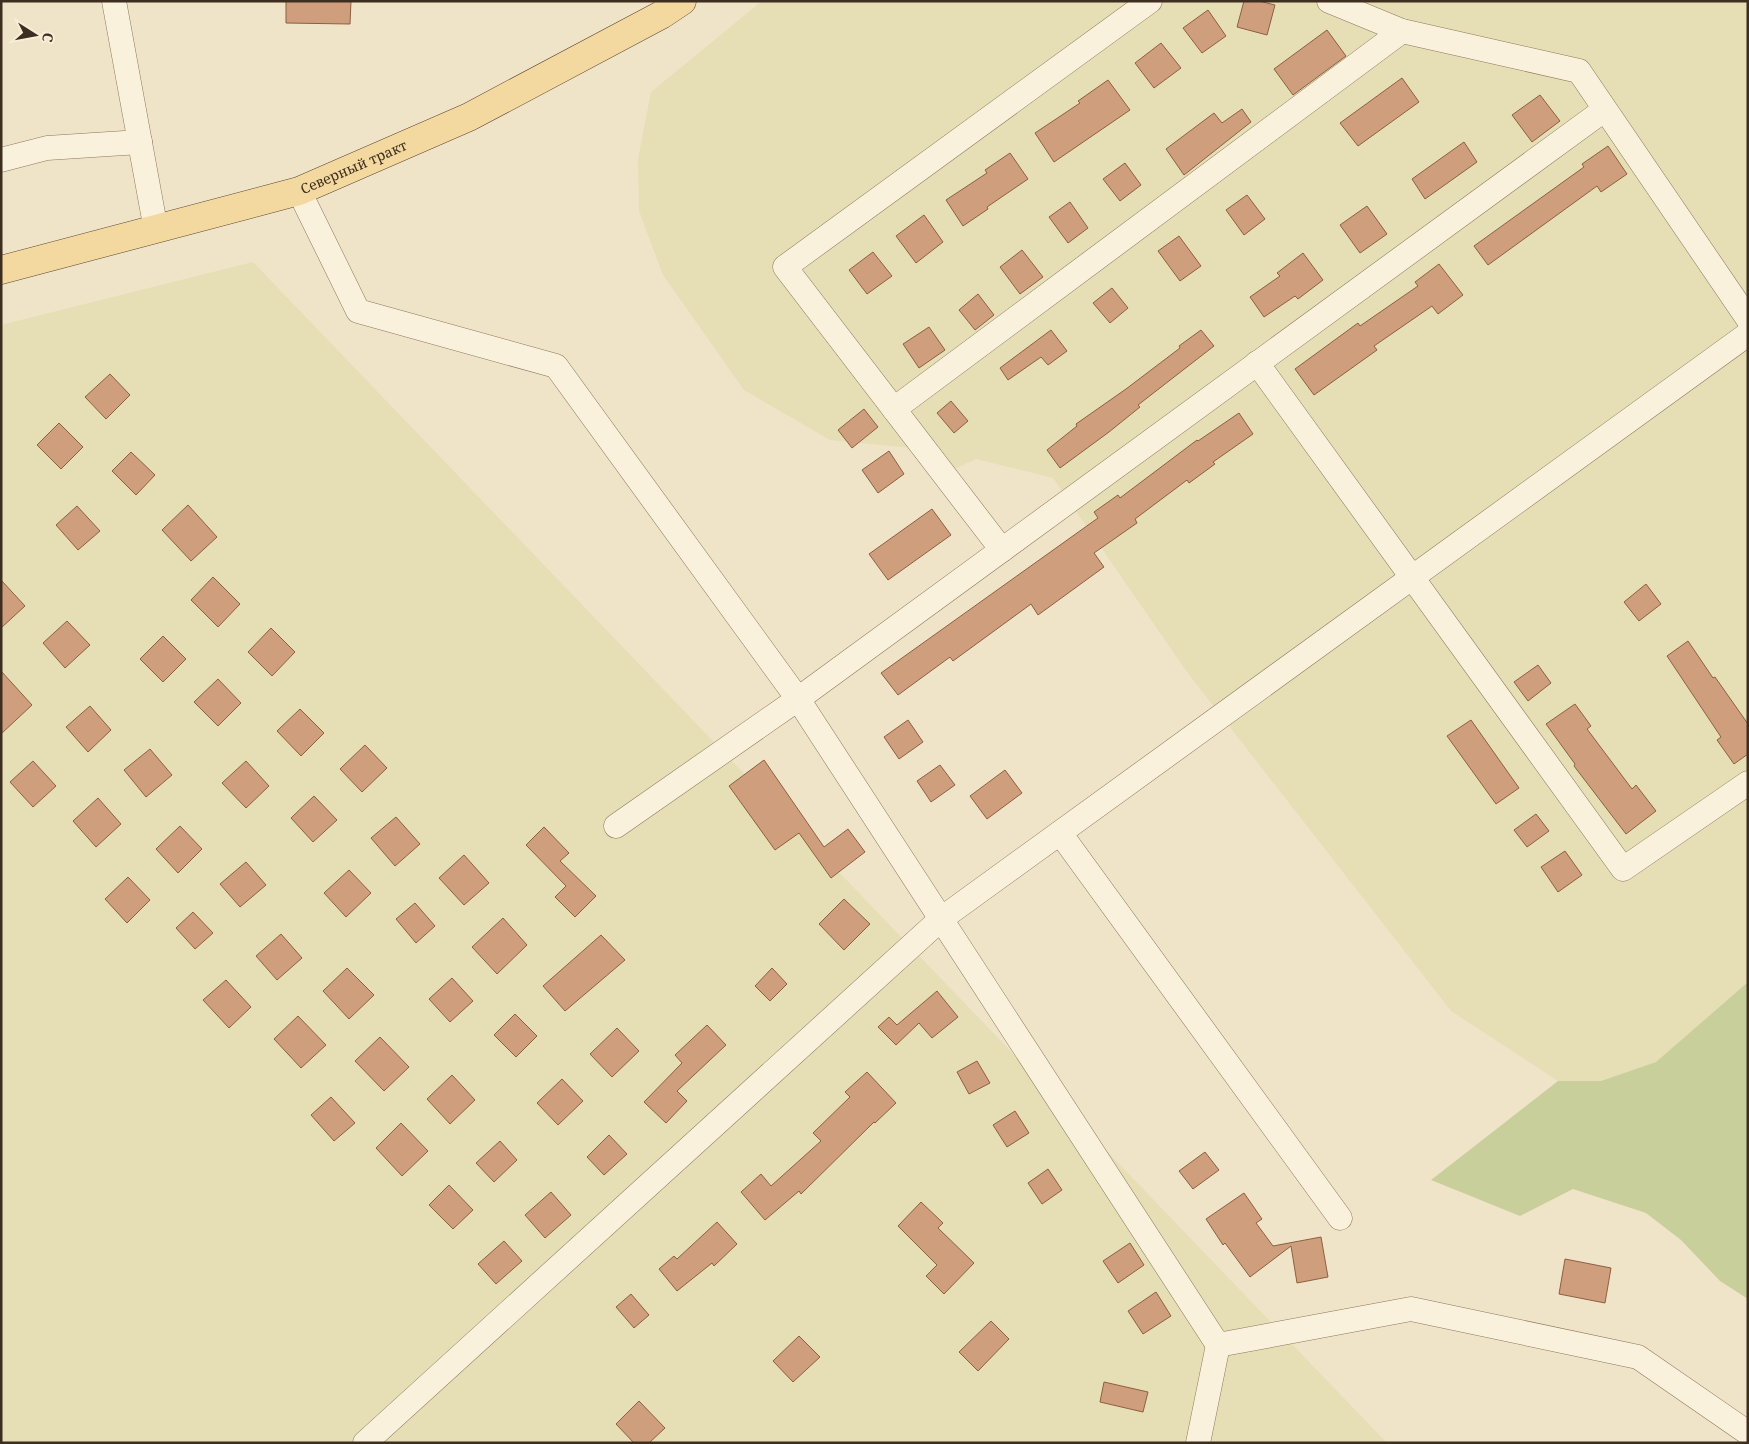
<svg xmlns="http://www.w3.org/2000/svg" width="1749" height="1444" viewBox="0 0 1749 1444" font-family="'Noto Serif',serif">
  <rect width="100%" height="100%" fill="#f0e4c8"/>
  <!-- farmland -->
  <g fill="#e6deb5">
    <path d="M762 1H1748V982L1656 1062 1601 1081H1558L1451 1011 1187 672 1053 478 976 459 950 471 922 449 830 440 744 390 663 275 639 211 638 159 651 92Z"/>
    <path d="M253 262 1387 1443H1V325Z"/>
  </g>
  <!-- green -->
  <path fill="#c9cf9b" d="M1748 982V1299L1720 1281 1681 1240 1646 1213 1573 1189 1520 1216 1431 1180 1558 1081H1601L1656 1062Z"/>
  <!-- building -->
  <g fill="#cf9f7d" stroke="#8d5f41">
    <path d="M286 1H351L350 24 286 23Z"/>
    <path d="M1244 1H1259L1275 5 1267 35 1237 27Z"/>
    <path d="M1208 10 1226 36 1202 53 1183 28Z"/>
    <path d="M1327 30 1346 56 1293 95 1274 69Z"/>
    <path d="M1161 43 1181 68 1154 88 1135 63Z"/>
    <path d="M1402 78 1419 102 1358 146 1340 123Z"/>
    <path d="M1108 80 1130 110 1054 162 1035 133 1080 103 1078 101Z"/>
    <path d="M1540 95 1560 121 1532 142 1512 115Z"/>
    <path d="M1242 109 1251 122 1184 175 1166 149 1214 113 1222 123Z"/>
    <path d="M1464 142 1477 162 1425 199 1412 179Z"/>
    <path d="M1608 146 1627 174 1601 192 1597 186 1488 265 1474 246 1584 167 1582 164Z"/>
    <path d="M1010 153 1028 179 987 207 988 209 963 226 946 200 987 173 985 170Z"/>
    <path d="M1125 163 1141 185 1120 201 1103 179Z"/>
    <path d="M1247 195 1265 219 1244 235 1226 210Z"/>
    <path d="M1070 202 1088 228 1068 243 1049 217Z"/>
    <path d="M1367 206 1387 234 1360 253 1340 225Z"/>
    <path d="M924 215 943 242 916 263 896 236Z"/>
    <path d="M1179 236 1201 266 1180 281 1158 251Z"/>
    <path d="M1022 250 1043 277 1020 294 1000 267Z"/>
    <path d="M873 252 892 276 867 294 849 270Z"/>
    <path d="M1303 253 1323 280 1298 299 1295 296 1264 317 1250 297 1280 276 1277 273Z"/>
    <path d="M1439 264 1463 295 1438 314 1432 306 1374 346 1377 350 1314 395 1295 369 1358 323 1360 326 1418 286 1415 282Z"/>
    <path d="M1112 288 1128 308 1110 323 1093 303Z"/>
    <path d="M978 294 994 315 975 330 959 310Z"/>
    <path d="M929 327 945 350 919 368 903 344Z"/>
    <path d="M1051 330 1067 351 1048 365 1041 357 1008 380 1000 368Z"/>
    <path d="M1201 330 1214 346 1138 405 1140 407 1109 432 1060 468 1047 450 1077 426 1076 424 1126 389 1180 348 1179 346Z"/>
    <path d="M110 374 130 395 106 419 85 397Z"/>
    <path d="M951 401 968 421 954 433 937 413Z"/>
    <path d="M864 409 878 427 852 448 838 430Z"/>
    <path d="M1239 413 1253 434 1213 462 1215 464 1189 483 1187 480 1135 519 1137 523 1094 553 1104 567 1038 615 1031 604 953 661 950 657 898 695 881 673 1098 518 1094 512 1118 495 1120 498 1197 440 1198 441Z"/>
    <path d="M59 423 83 447 61 469 37 445Z"/>
    <path d="M889 451 904 474 878 493 862 470Z"/>
    <path d="M131 452 155 475 136 495 112 471Z"/>
    <path d="M188 505 217 537 191 561 162 530Z"/>
    <path d="M77 506 100 531 78 550 56 525Z"/>
    <path d="M932 509 951 535 888 580 869 554Z"/>
    <path d="M213 577 240 604 218 627 191 600Z"/>
    <path d="M1 580 25 606 1 628Z"/>
    <path d="M1646 584 1661 604 1639 621 1624 602Z"/>
    <path d="M67 621 90 645 65 668 43 643Z"/>
    <path d="M271 628 295 652 272 676 248 652Z"/>
    <path d="M163 636 186 659 163 682 140 659Z"/>
    <path d="M1688 641 1713 678 1715 677 1748 724V754L1734 764 1717 740 1721 737 1667 656Z"/>
    <path d="M1538 665 1551 683 1528 701 1514 682Z"/>
    <path d="M1 671 32 705 1 734Z"/>
    <path d="M218 679 241 703 218 726 194 702Z"/>
    <path d="M1575 704 1591 726 1587 729 1632 789 1636 785 1656 811 1626 834 1574 766 1575 764 1546 724Z"/>
    <path d="M90 706 111 730 88 752 66 727Z"/>
    <path d="M300 709 324 733 301 756 277 731Z"/>
    <path d="M908 720 923 742 899 759 884 737Z"/>
    <path d="M1471 720 1519 788 1496 804 1447 736Z"/>
    <path d="M365 745 387 768 362 792 340 769Z"/>
    <path d="M150 749 172 775 146 797 124 770Z"/>
    <path d="M764 760 824 847 848 829 865 852 831 878 799 833 775 850 729 786Z"/>
    <path d="M33 761 56 786 33 807 10 782Z"/>
    <path d="M246 761 269 786 246 808 222 783Z"/>
    <path d="M940 765 955 785 931 802 917 781Z"/>
    <path d="M1005 770 1022 793 987 819 970 796Z"/>
    <path d="M314 796 337 820 313 842 291 818Z"/>
    <path d="M98 798 121 824 96 847 73 821Z"/>
    <path d="M1536 814 1549 831 1527 847 1514 830Z"/>
    <path d="M396 817 420 844 395 866 371 838Z"/>
    <path d="M180 826 202 849 178 873 156 849Z"/>
    <path d="M544 827 569 853 560 861 596 896 575 917 555 897 566 886 526 845Z"/>
    <path d="M1565 851 1582 875 1558 892 1541 867Z"/>
    <path d="M464 855 489 883 464 905 439 878Z"/>
    <path d="M246 862 266 885 240 907 220 884Z"/>
    <path d="M349 870 371 893 346 917 324 893Z"/>
    <path d="M128 877 150 900 127 923 105 899Z"/>
    <path d="M844 899 870 924 844 950 819 924Z"/>
    <path d="M415 903 435 926 416 943 396 919Z"/>
    <path d="M193 912 213 933 195 949 176 928Z"/>
    <path d="M503 918 527 945 497 974 472 947Z"/>
    <path d="M281 934 302 958 277 980 256 956Z"/>
    <path d="M601 935 625 960 565 1011 543 986Z"/>
    <path d="M347 968 374 995 349 1019 323 991Z"/>
    <path d="M772 968 787 984 770 1001 755 986Z"/>
    <path d="M452 978 473 1001 450 1022 429 999Z"/>
    <path d="M226 980 251 1007 229 1028 203 1000Z"/>
    <path d="M937 991 958 1017 932 1038 919 1023 896 1045 878 1027 889 1017 897 1025Z"/>
    <path d="M515 1014 537 1036 516 1057 494 1035Z"/>
    <path d="M298 1016 326 1045 301 1068 274 1039Z"/>
    <path d="M707 1025 726 1045 677 1091 687 1101 666 1123 644 1102 682 1063 675 1055Z"/>
    <path d="M617 1028 639 1051 612 1077 590 1054Z"/>
    <path d="M380 1037 409 1067 384 1091 355 1061Z"/>
    <path d="M977 1061 990 1083 969 1094 957 1072Z"/>
    <path d="M867 1072 896 1103 875 1123 874 1122 801 1194 799 1191 765 1220 741 1192 761 1174 771 1186 821 1141 813 1133 850 1097 845 1092Z"/>
    <path d="M452 1075 475 1100 450 1124 427 1099Z"/>
    <path d="M562 1079 583 1101 558 1125 537 1103Z"/>
    <path d="M331 1097 355 1123 334 1141 311 1115Z"/>
    <path d="M1015 1111 1029 1133 1007 1147 993 1125Z"/>
    <path d="M401 1123 428 1151 402 1176 376 1148Z"/>
    <path d="M609 1135 627 1154 604 1175 587 1157Z"/>
    <path d="M500 1141 517 1160 494 1182 476 1163Z"/>
    <path d="M1205 1152 1219 1170 1193 1189 1179 1171Z"/>
    <path d="M1048 1169 1062 1190 1042 1204 1028 1183Z"/>
    <path d="M449 1185 473 1210 453 1229 429 1205Z"/>
    <path d="M551 1192 571 1215 545 1238 525 1215Z"/>
    <path d="M1244 1193 1262 1219 1256 1223 1273 1246 1321 1237 1328 1277 1297 1283 1291 1246 1250 1277 1225 1243 1223 1245 1206 1219Z"/>
    <path d="M921 1202 943 1223 938 1228 974 1263 944 1294 926 1276 937 1265 898 1226Z"/>
    <path d="M717 1222 737 1244 714 1266 712 1263 677 1291 659 1269 674 1256 677 1259Z"/>
    <path d="M504 1241 522 1261 496 1284 478 1264Z"/>
    <path d="M1130 1243 1144 1265 1118 1283 1103 1261Z"/>
    <path d="M1565 1259 1611 1268 1605 1303 1559 1294Z"/>
    <path d="M1156 1292 1171 1316 1143 1334 1128 1311Z"/>
    <path d="M631 1294 649 1315 634 1328 616 1307Z"/>
    <path d="M991 1321 1009 1339 978 1371 959 1352Z"/>
    <path d="M799 1336 820 1357 793 1382 773 1361Z"/>
    <path d="M1104 1382 1148 1392 1143 1412 1100 1402Z"/>
    <path d="M639 1401 665 1428 649 1443H634L616 1424Z"/>
  </g>
  <g fill="none" stroke-linecap="round" stroke-linejoin="round">
    <!-- minor casing -->
    <g stroke="#8d765c" stroke-width="25">
      <g id="minor">
        <path d="M114 1 156 230"/>
        <path d="M1329 1 1402 31 1579 71 1748 319"/>
        <path d="M1 160 47 148 140 142"/>
        <path d="M299 191 358 311 556 366 798 699 1218 1345 1411 1309 1638 1357 1748 1433"/>
        <path d="M1257 363 1623 869 1748 783"/>
        <path d="M894 409 1402 31"/>
        <path d="M1002 550 785 267 1150 1"/>
        <path d="M616 826 798 699 1604 110"/>
        <path d="M1060 833 1340 1218"/>
        <path d="M365 1443 941 919 1748 334"/>
        <path d="M1198 1443 1218 1345"/>
      </g>
    </g>
    <!-- major casing -->
    <g stroke="#5b4430" stroke-width="29">
      <g id="major">
        <path id="s1" d="M1 270 299 191 469 117 661 15 682 1"/>
      </g>
    </g>
    <!-- minor -->
    <use href="#minor" stroke="#faf1dc" stroke-width="24"/>
    <!-- major -->
    <use href="#major" stroke="#f3d9a0" stroke-width="28"/>
  </g>
  <g text-anchor="middle" stroke-width="4.5" stroke-linejoin="round" paint-order="stroke">
    <!-- street labels -->
    <g font-size="14" fill="#3d2e20" stroke="#f7eed8">
      <text dy="5" stroke="none"><textPath href="#s1" startOffset="368">Северный тракт</textPath></text>
    </g>
  </g>
  <!-- border -->
  <rect width="1749" height="1444" fill="none" stroke="#3d2e20" stroke-width="5"/>
  <!-- north arrow -->
  <g transform="translate(35 35) rotate(101)" stroke="#f7eed8" stroke-width="4" paint-order="stroke">
  <path d="M0-4L9 19L0 12L-9 19Z" fill="#3d2e20"/>
  <text y="-8" font-size="14" font-weight="bold" text-anchor="middle" fill="#3d2e20">С</text>
  </g>
</svg>
